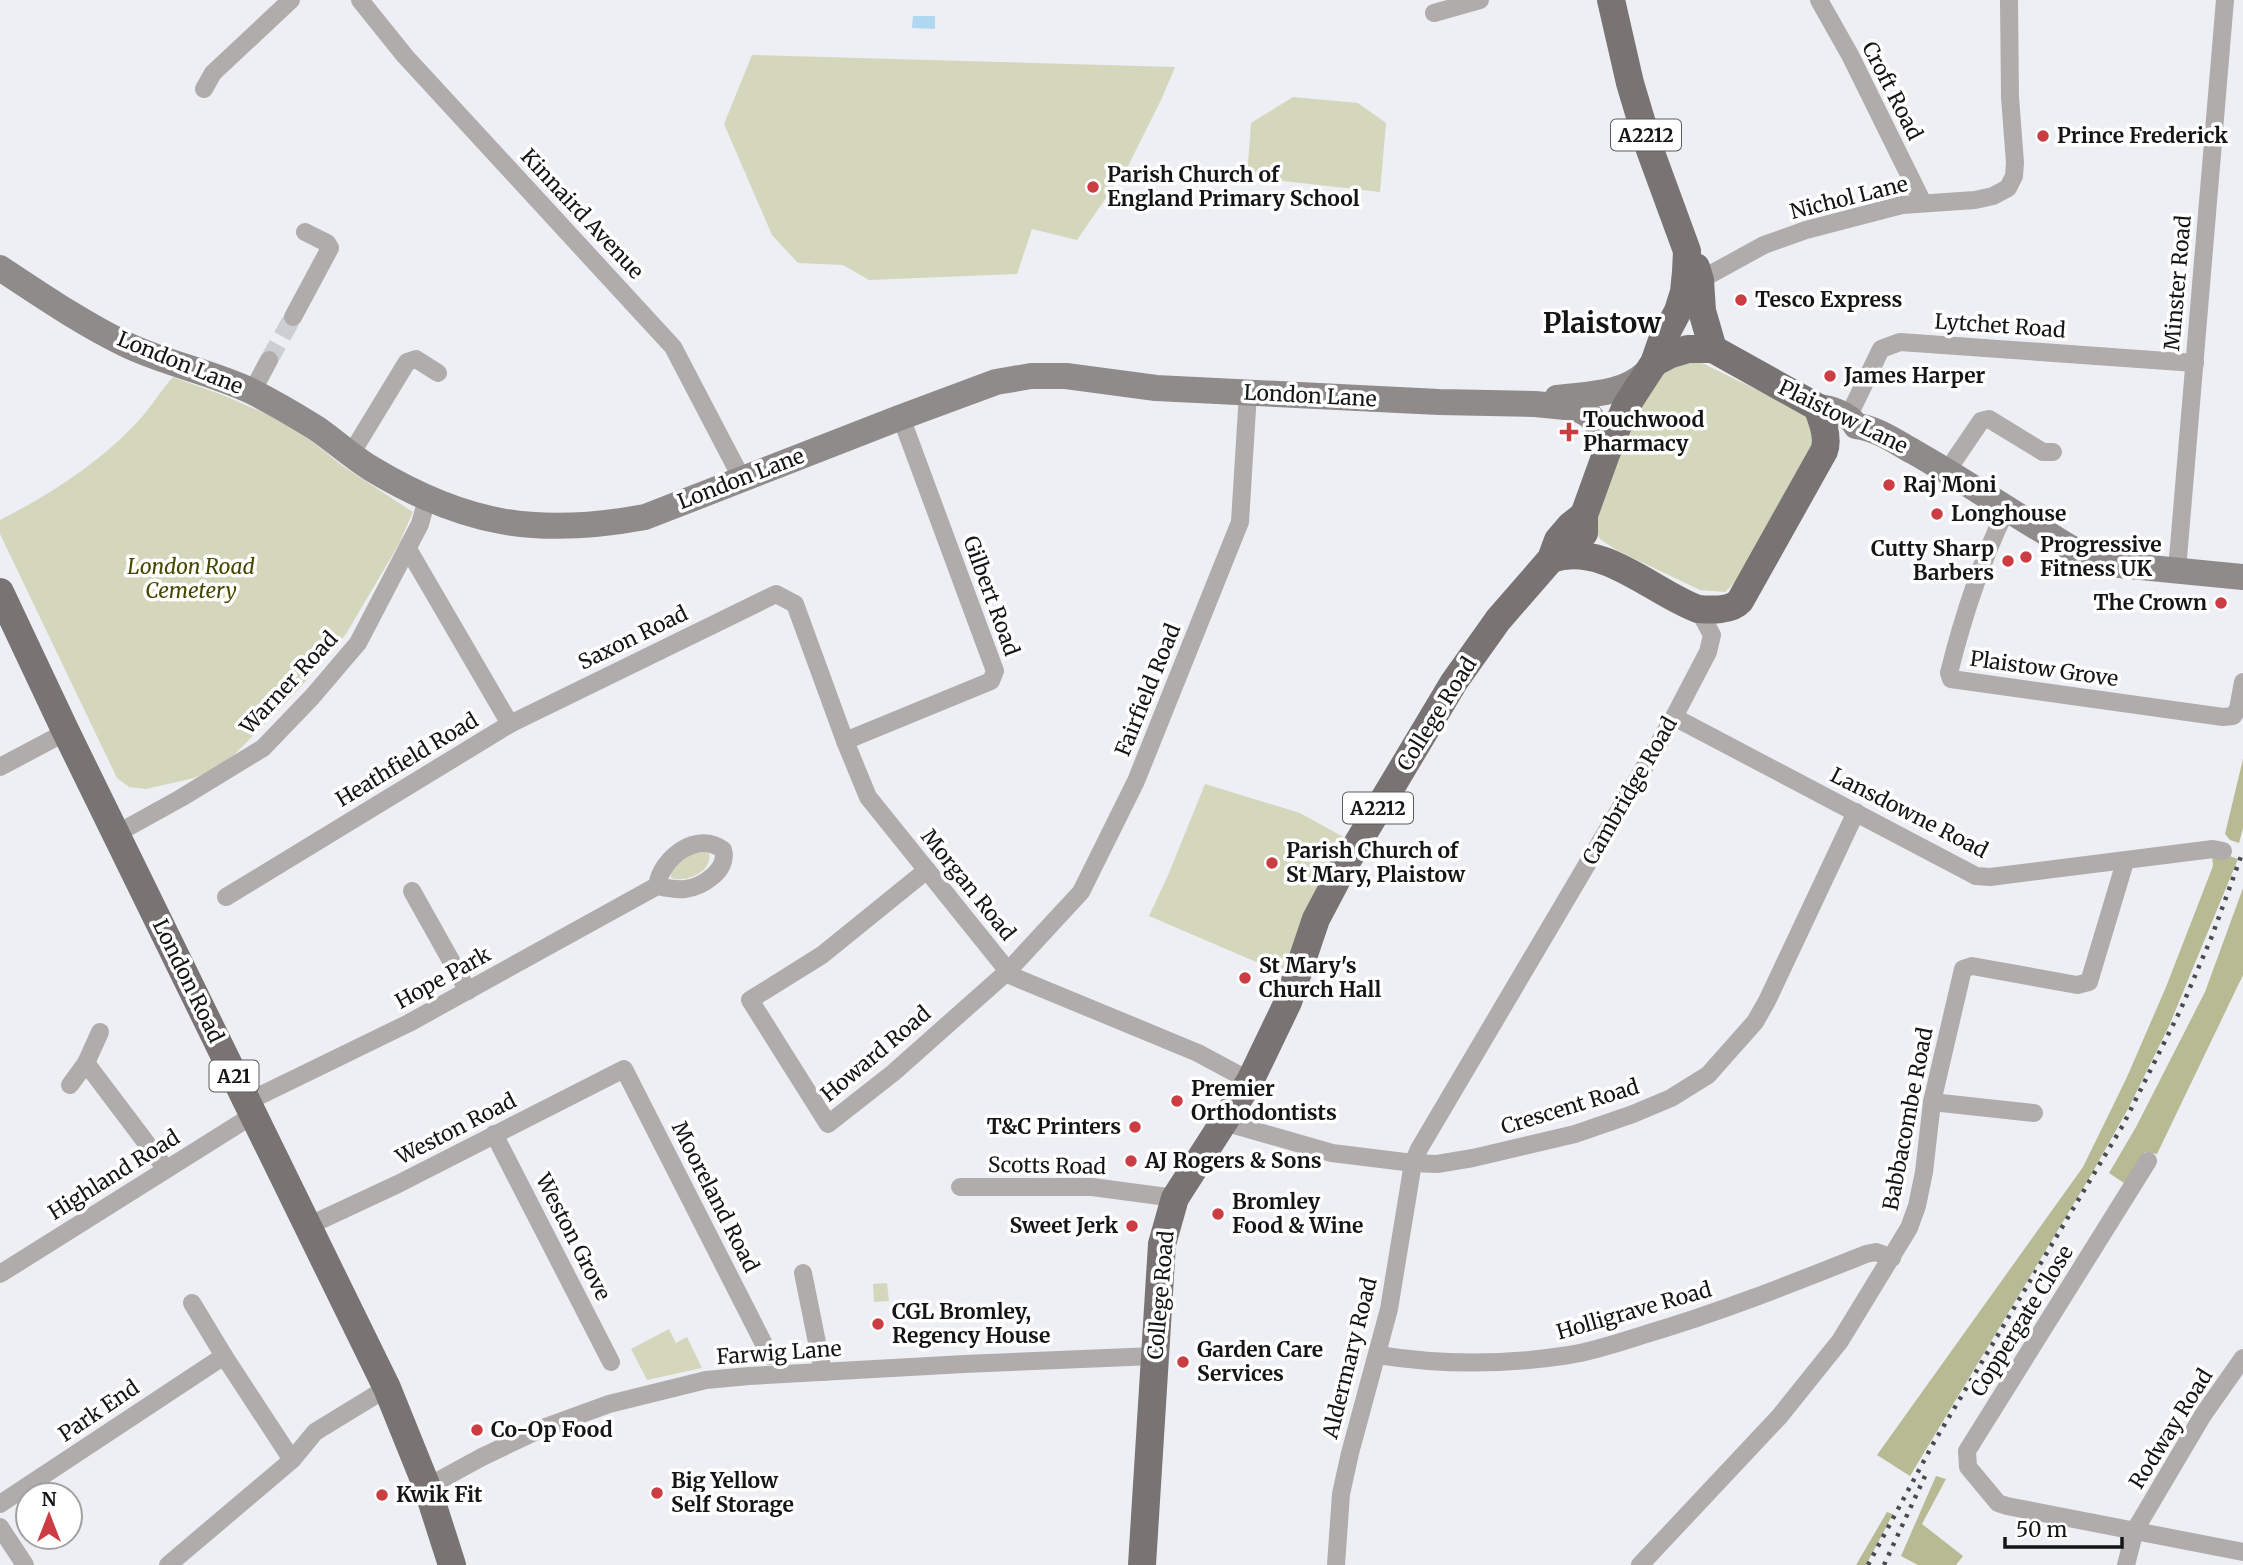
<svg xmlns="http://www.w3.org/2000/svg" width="2243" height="1565" viewBox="0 0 2243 1565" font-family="Merriweather,serif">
  <rect width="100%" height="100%" fill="#edeff5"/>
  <!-- green -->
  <g fill="#d4d7bc">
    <path d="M752 55 1175 67 1162 98 1128 166 1077 240 1032 229 1017 274 869 280 843 265 798 263 772 235 724 124Z"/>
    <path d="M1293 97 1358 103 1386 123 1380 192 1247 177 1251 123Z"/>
    <path d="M1700 362 1804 413 1817 429 1813 455 1743 574 1725 592 1700 590 1616 550 1600 539 1596 531V522C1610 479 1631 390 1673 367 1680 364 1692 363 1700 362Z"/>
    <path d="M173 377 225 396 271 416 304 435 344 467 413 512 399 544 346 634 298 690 234 755 214 770 194 778 146 789 129 787 117 778 0 534V520C51 494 101 462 140 419 152 406 161 390 173 377Z"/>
    <path d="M1205 784 1300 813 1347 839 1317 889 1282 973 1149 916 1169 873Z"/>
    <path d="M698 850 709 853C713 872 686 883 671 878V870L686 856Z"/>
    <path d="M887 1283 889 1301 874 1302 873 1284Z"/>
    <path d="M669 1329 676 1343 687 1337 702 1368 647 1380 631 1349Z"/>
  </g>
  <!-- forest -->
  <g fill="#b7ba92">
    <path d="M2243 759V828L2239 843 2230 840 2225 834Z"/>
    <path d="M2224 854 2238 859 2169 1026 2129 1107 2091 1175 1910 1476 1877 1455 2083 1167 2127 1077 2166 987 2213 866 2212 855Z"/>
    <path d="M2243 888V975L2157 1154 2145 1152 2127 1185 2109 1173 2136 1127 2205 992Z"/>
    <path d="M1936 1476 1946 1479 1922 1524 1963 1556 1956 1565H1918L1901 1556Z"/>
    <path d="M1887 1512 1893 1514 1866 1565H1856Z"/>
  </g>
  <!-- water -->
  <path fill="#b0d8f1" d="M913 16H935V29L912 28Z"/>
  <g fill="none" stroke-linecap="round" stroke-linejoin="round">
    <!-- street-tunnel -->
    <path stroke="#ccced4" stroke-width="18" stroke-dasharray="18 9" stroke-linecap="butt" d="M269 360 293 317"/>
    <!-- street -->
    <g stroke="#afacab" stroke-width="18">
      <path d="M360 0 405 56 673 347 742 479"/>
      <path d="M1819 0 1850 55 1923 203"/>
      <path d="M1434 13 1480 0"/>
      <path d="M204 89 213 73 291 0"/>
      <path d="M1700 280 1764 245 1806 230 1902 205 1975 200 1993 196 2008 188 2014 176 2015 163 2010 97 2009 0"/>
      <path d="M293 317 330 248 327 243 305 232"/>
      <path d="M252 392 269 360"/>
      <path d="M1843 415 1851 411 1881 349 1900 342 2195 363"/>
      <path d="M351 454 407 362 416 359 438 373"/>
      <path d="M1947 471 1981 421 1989 419 2043 452H2053"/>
      <path d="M2006 510C1981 562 1963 616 1949 673L1951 679 2223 717 2233 716 2238 709 2243 682"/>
      <path d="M2177 570 2225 0"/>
      <path d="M1674 717 1976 876 1990 877 2213 849 2223 851"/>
      <path d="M510 724 776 594 795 604 845 741 868 797 1012 976 1198 1053 1250 1081"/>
      <path d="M845 741 991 681 995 671 905 428 899 418"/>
      <path d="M0 767 66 732"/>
      <path d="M116 834 181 798 263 748 312 697 358 643 420 524 427 499"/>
      <path d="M927 870 822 955 750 1000 828 1124 893 1073 1008 971 1081 892 1136 781 1240 522 1248 393"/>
      <path d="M412 891 468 991"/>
      <path d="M226 897 510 724 408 549"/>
      <path d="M86 1063 166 1169"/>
      <path d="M70 1085 86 1063 100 1032"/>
      <path d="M247 1102 409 1023 657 886C666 888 675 890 685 889 702 887 729 870 723 850 697 830 661 858 657 886"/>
      <path d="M1932 1102 2034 1113"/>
      <path d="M1224 1122 1332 1153 1413 1163 1437 1164 1473 1158 1575 1134 1633 1114 1671 1098 1708 1075 1755 1022 1767 1001 1856 812"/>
      <path d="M494 1134 611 1362"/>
      <path d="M2148 1161 1967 1451 1968 1467 1998 1503 2007 1506 2243 1552"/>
      <path d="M960 1187H1092L1175 1198"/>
      <path d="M308 1226 398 1184 624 1069 770 1356"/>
      <path d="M803 1273 823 1372"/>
      <path d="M0 1274 253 1115"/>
      <path d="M192 1303 224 1356 292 1460"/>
      <path d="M1378 1355C1441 1365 1506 1365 1569 1355 1595 1351 1621 1342 1646 1334 1721 1312 1793 1283 1866 1254L1876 1252 1892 1258"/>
      <path d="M427 1487 482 1457 543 1428 609 1404 706 1380 749 1376 964 1364 1154 1356"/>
      <path d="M0 1504 224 1356"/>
      <path d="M0 1527 25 1565"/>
      <path d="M168 1565 292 1460 315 1432 387 1388"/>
      <path d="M1336 1565 1341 1494 1350 1453 1389 1309 1413 1163 1419 1149 1674 717 1708 652 1712 635 1698 609"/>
      <path d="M1640 1565 1779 1417 1840 1341 1909 1228 1917 1206 1924 1172 1932 1102 1963 969 1972 966 2077 985 2089 982 2125 862"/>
      <path d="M2126 1565 2135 1530 2203 1415 2243 1358"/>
    </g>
    <!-- secondary -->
    <g stroke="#8f8b8a" stroke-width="26">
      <path d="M0 268C41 295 83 324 127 345 167 364 211 372 251 391 273 402 295 415 316 428 335 441 352 457 372 469 465 525 538 537 645 517L899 418 996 382 1031 376H1066L1156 388 1439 402 1535 404 1576 408 1589 415 1597 424 1603 438 1606 454"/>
      <path d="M1557 398C1589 394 1622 395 1646 373"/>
      <path d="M1817 407C1830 408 1850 414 1856 426 1876 428 1896 442 1914 452 1958 477 2000 505 2043 531 2067 546 2082 557 2110 564L2243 577"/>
    </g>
    <!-- primary -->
    <g stroke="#797473" stroke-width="28">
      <path d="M1696 267 1700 280 1702 311 1713 349"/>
      <path d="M1584 533V515L1606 454 1626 406 1654 363 1661 343 1678 311 1684 292 1686 272 1687 251 1650 150 1630 83 1611 0"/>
      <path d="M1551 559C1603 541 1652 592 1698 609 1711 610 1731 611 1740 601L1824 451C1829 439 1822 419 1817 407L1713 349H1688L1671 354 1654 363"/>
      <path d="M0 592 66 732 387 1388 427 1487 452 1565"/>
      <path d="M1142 1565 1162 1244 1175 1198 1250 1081 1288 1002 1316 919 1344 866 1454 682 1498 620 1551 559 1558 540 1570 526 1584 515"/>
    </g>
    <!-- rail -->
    <g stroke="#484a4c" stroke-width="4.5" stroke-dasharray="3.5 7" stroke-linecap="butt">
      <path d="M1868 1565 1933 1444 2123 1125 2180 1011 2212 936 2243 851"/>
      <path d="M1884 1565 1925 1476"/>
    </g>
  </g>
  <!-- markers -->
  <g fill="#cc3d43" stroke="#fff" stroke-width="2.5">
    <circle cx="2043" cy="136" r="7"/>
    <circle cx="1093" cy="187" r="7"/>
    <circle cx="1741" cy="300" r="7"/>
    <circle cx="1830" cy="376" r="7"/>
    <path d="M1565.5 421.5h7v7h7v7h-7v7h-7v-7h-7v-7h7z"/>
    <circle cx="1889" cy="485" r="7"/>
    <circle cx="1937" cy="514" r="7"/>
    <circle cx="2026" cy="557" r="7"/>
    <circle cx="2008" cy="561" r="7"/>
    <circle cx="2221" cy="603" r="7"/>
    <circle cx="1272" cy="863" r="7"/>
    <circle cx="1245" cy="978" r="7"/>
    <circle cx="1177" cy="1101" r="7"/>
    <circle cx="1135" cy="1127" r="7"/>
    <circle cx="1131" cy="1161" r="7"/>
    <circle cx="1218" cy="1214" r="7"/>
    <circle cx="1132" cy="1226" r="7"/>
    <circle cx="878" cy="1324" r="7"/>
    <circle cx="1183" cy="1362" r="7"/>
    <circle cx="477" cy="1430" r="7"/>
    <circle cx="657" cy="1493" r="7"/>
    <circle cx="382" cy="1495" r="7"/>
  </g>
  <g text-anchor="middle" stroke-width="7" stroke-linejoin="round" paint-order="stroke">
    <!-- shield labels -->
    <g fill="#fff" stroke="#5a5b5c" stroke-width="2">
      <rect x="1611" y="119.5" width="70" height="31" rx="5"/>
      <rect x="1343" y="792.5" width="70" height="31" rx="5"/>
      <rect x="209.5" y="1060.5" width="49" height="31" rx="5"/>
    </g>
    <g font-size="19" font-weight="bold" fill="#141516">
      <text x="1646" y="142">A2212</text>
      <text x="1378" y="815">A2212</text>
      <text x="234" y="1083">A21</text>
    </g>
    <!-- street labels -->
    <g font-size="21" fill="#141516" stroke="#fff">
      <text transform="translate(1892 91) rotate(63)" y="7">Croft Road</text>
      <text transform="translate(1849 198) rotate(-14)" y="7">Nichol Lane</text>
      <text transform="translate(582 214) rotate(47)" y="7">Kinnaird Avenue</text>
      <text transform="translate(2178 283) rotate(-85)" y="7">Minster Road</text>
      <text transform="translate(2000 326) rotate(4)" y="7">Lytchet Road</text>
      <text transform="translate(180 363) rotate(22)" y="7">London Lane</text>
      <text transform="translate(1310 396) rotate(3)" y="7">London Lane</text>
      <text transform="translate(1843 417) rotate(26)" y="7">Plaistow Lane</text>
      <text transform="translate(741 479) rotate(-21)" y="7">London Lane</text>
      <text transform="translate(991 596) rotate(70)" y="7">Gilbert Road</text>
      <text transform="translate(633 638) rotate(-26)" y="7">Saxon Road</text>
      <text transform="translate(2044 669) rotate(8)" y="7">Plaistow Grove</text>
      <text transform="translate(289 683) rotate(-47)" y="7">Warner Road</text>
      <text transform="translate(1148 690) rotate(-68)" y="7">Fairfield Road</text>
      <text transform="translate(1437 714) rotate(-58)" y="7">College Road</text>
      <text transform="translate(407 760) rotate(-31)" y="7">Heathfield Road</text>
      <text transform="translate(1630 791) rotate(-60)" y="7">Cambridge Road</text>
      <text transform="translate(1909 813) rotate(27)" y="7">Lansdowne Road</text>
      <text transform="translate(968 885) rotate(51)" y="7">Morgan Road</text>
      <text transform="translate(443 978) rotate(-29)" y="7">Hope Park</text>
      <text transform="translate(188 981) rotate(64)" y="7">London Road</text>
      <text transform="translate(876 1054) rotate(-40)" y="7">Howard Road</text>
      <text transform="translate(1570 1107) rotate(-17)" y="7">Crescent Road</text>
      <text transform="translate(1908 1119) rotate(-79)" y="7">Babbacombe Road</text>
      <text transform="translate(456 1129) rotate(-27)" y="7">Weston Road</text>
      <text transform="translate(1047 1166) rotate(1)" y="7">Scotts Road</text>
      <text transform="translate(114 1175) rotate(-32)" y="7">Highland Road</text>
      <text transform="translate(715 1197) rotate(63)" y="7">Mooreland Road</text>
      <text transform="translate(573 1237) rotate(63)" y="7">Weston Grove</text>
      <text transform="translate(1161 1295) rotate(-85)" y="7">College Road</text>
      <text transform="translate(1634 1311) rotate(-16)" y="7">Holligrave Road</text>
      <text transform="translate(2022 1321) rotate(-58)" y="7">Coppergate Close</text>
      <text transform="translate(779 1353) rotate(-4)" y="7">Farwig Lane</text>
      <text transform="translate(1350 1358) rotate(-76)" y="7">Aldermary Road</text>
      <text transform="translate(99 1411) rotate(-34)" y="7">Park End</text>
      <text transform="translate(2171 1429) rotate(-58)" y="7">Rodway Road</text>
    </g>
    <!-- poi labels -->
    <g font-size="21" font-weight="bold" fill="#141516" stroke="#fff" text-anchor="start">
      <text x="2057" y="143">Prince Frederick</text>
      <text x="1107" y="182">Parish Church of<tspan x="1107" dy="24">England Primary School</tspan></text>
      <text x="1755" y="307">Tesco Express</text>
      <text x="1844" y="383">James Harper</text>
      <text x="1583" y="427">Touchwood<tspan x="1583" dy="24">Pharmacy</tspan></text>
      <text x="1903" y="492">Raj Moni</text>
      <text x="1951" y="521">Longhouse</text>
      <text x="2040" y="552">Progressive<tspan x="2040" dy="24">Fitness UK</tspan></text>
      <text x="1994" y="556" text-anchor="end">Cutty Sharp<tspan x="1994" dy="24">Barbers</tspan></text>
      <text x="2207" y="610" text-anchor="end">The Crown</text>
      <text x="1286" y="858">Parish Church of<tspan x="1286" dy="24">St Mary, Plaistow</tspan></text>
      <text x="1259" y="973">St Mary's<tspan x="1259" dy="24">Church Hall</tspan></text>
      <text x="1191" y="1096">Premier<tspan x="1191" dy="24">Orthodontists</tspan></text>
      <text x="1121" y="1134" text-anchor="end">T&amp;C Printers</text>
      <text x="1145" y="1168">AJ Rogers &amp; Sons</text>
      <text x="1232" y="1209">Bromley<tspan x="1232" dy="24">Food &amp; Wine</tspan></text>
      <text x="1118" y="1233" text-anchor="end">Sweet Jerk</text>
      <text x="892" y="1319">CGL Bromley,<tspan x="892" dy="24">Regency House</tspan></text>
      <text x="1197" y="1357">Garden Care<tspan x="1197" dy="24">Services</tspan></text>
      <text x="491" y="1437">Co-Op Food</text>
      <text x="671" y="1488">Big Yellow<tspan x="671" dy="24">Self Storage</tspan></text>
      <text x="396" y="1502">Kwik Fit</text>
    </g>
    <!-- park labels -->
    <g font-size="21" font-style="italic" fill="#454700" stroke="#fff">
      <text x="191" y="574">London Road<tspan x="191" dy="24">Cemetery</tspan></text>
    </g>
    <!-- district labels -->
    <g font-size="28" font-weight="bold" fill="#141516" stroke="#fff">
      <text x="1602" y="333">Plaistow</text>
    </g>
  </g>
  <!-- north arrow -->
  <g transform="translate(49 1516)"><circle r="33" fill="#ffffff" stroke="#a1a1a2" stroke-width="2"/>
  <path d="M0-5L12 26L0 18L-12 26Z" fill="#cc3d43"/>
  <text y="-10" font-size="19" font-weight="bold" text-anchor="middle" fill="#141516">N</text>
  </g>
  <!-- scale -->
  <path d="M2005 1537v10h117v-10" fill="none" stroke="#141516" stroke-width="3.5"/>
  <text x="2016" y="1537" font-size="21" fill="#141516" stroke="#ffffff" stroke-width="5" paint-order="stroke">50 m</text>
</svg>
